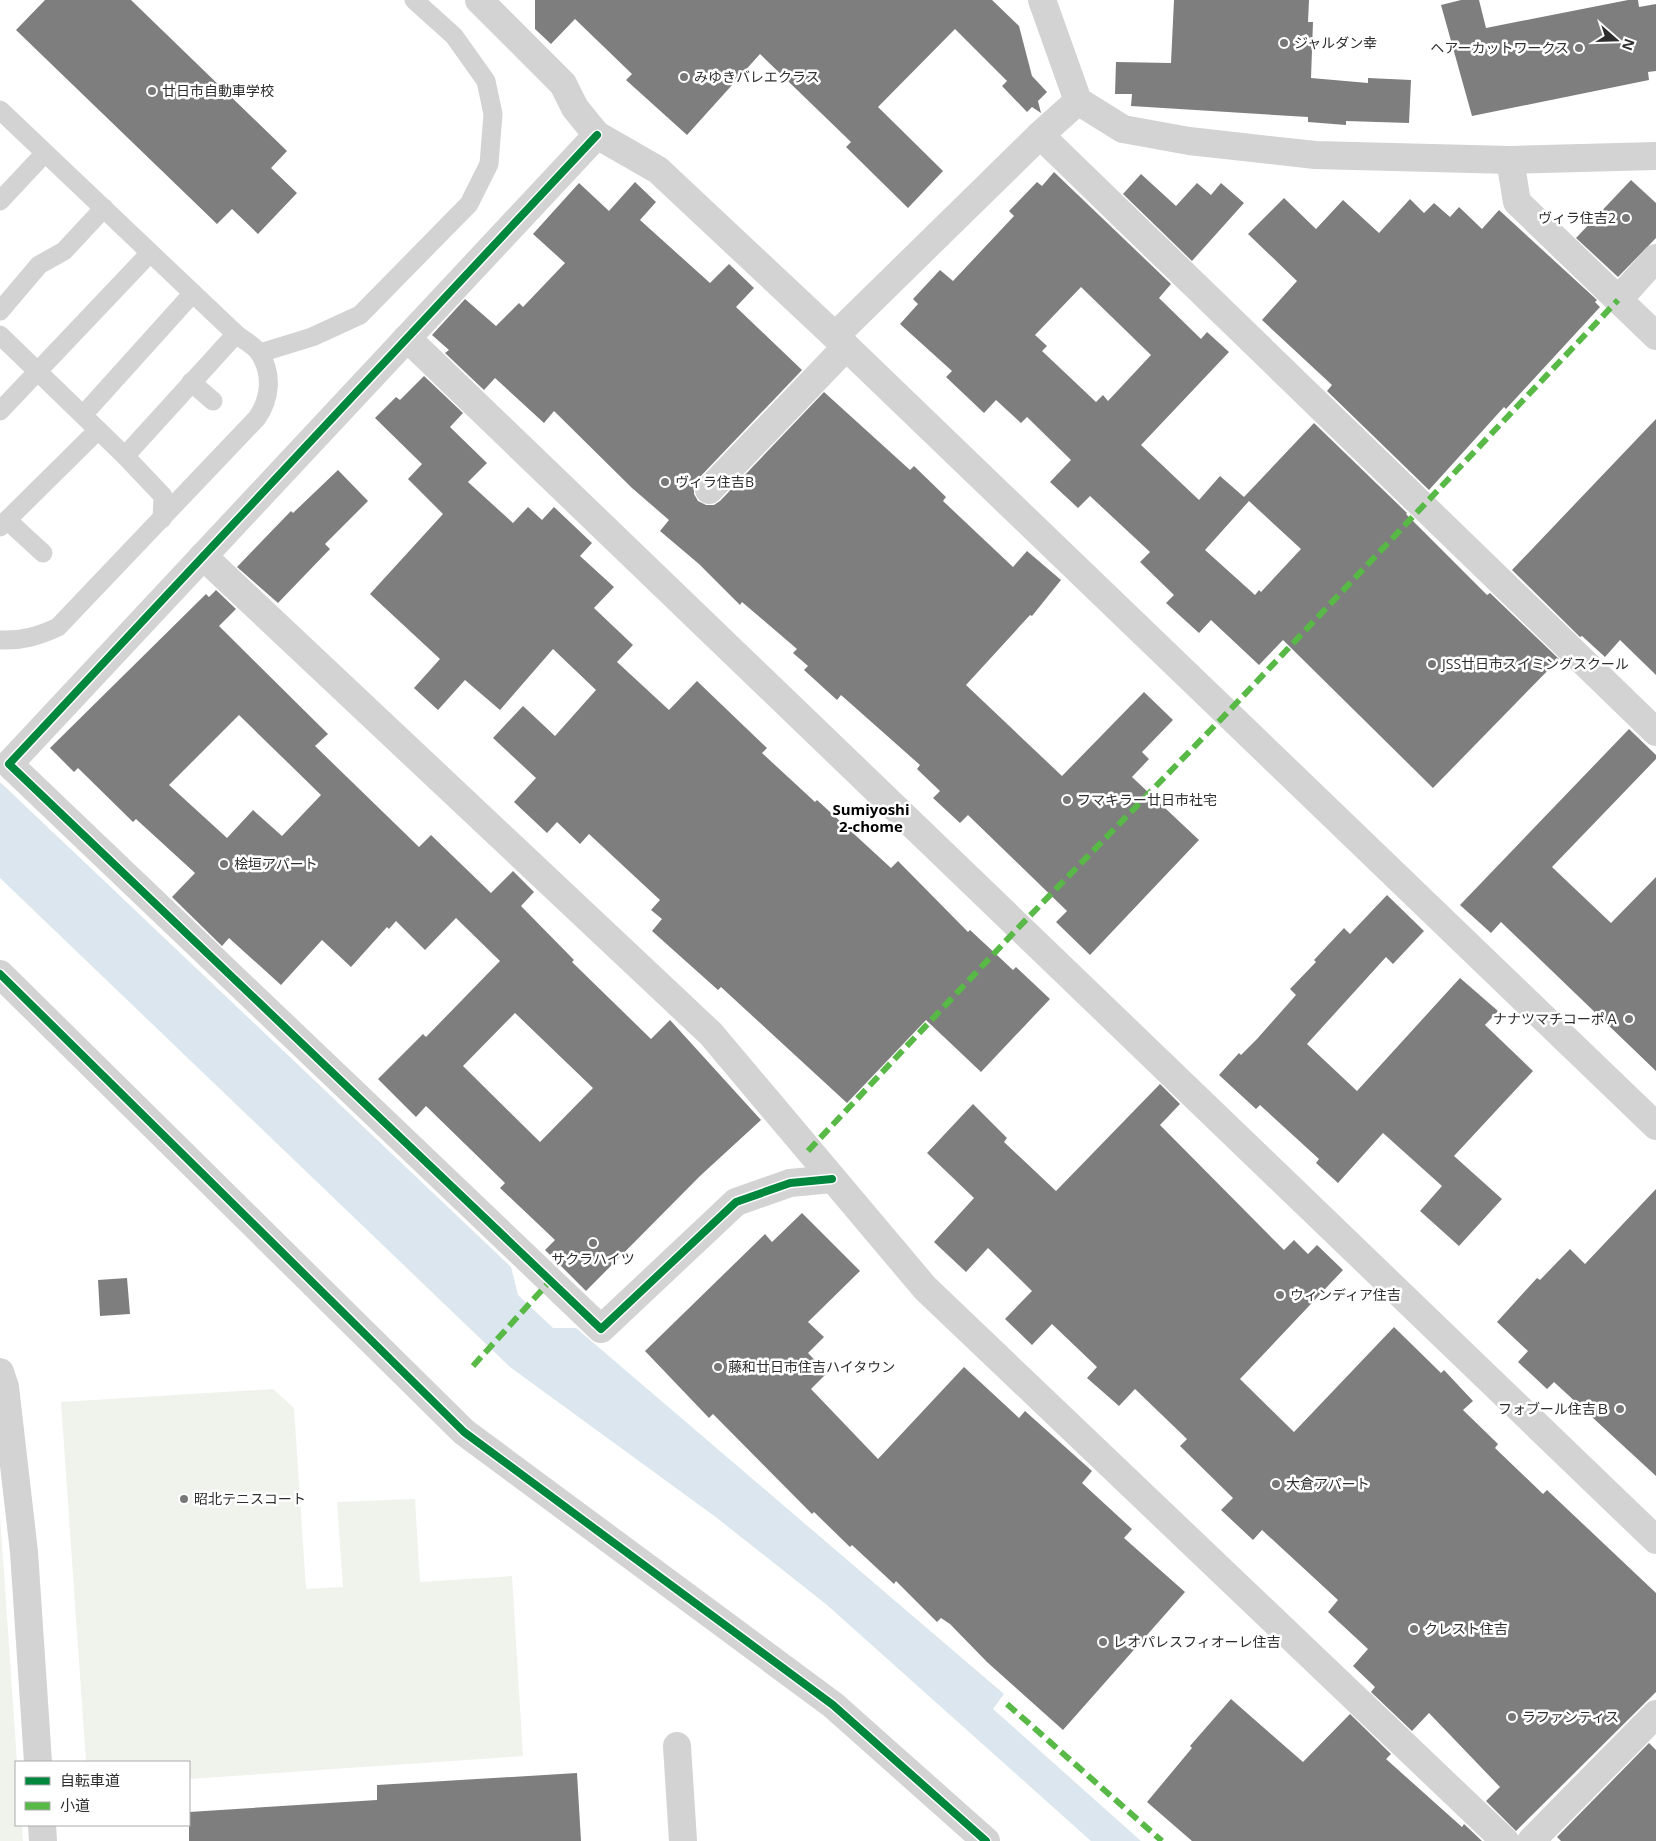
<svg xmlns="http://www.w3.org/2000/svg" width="1656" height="1841" viewBox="0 0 1656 1841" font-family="'Open Sans','Noto Sans JP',sans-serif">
  <rect width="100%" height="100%" fill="#fff"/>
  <!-- green -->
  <g fill="#f0f3ec">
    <path d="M273 1389 294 1408 306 1589 343 1587 337 1502 415 1499 420 1582 512 1576 523 1756 189 1779V1762H86L61 1402Z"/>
    <path d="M0 1515 17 1762 16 1825H22L23 1841H0Z"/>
  </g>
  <!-- water -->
  <path fill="#dbe6ee" d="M0 782 511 1267 518 1295 553 1328H576L1004 1694 993 1709 1141 1841H1091L827 1605 717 1518 510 1367 0 878Z"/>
  <!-- building -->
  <g fill="#7e7e7e" fill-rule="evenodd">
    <path d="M45 0H131L287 151 271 168 297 193 258 234 232 209 217 224 16 30Z"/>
    <path d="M535 0H992L1019 26 1032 76 1047 92 1038 101 1041 113 1032 107 1027 112 1002 86 1007 81 955 29 878 107 943 171 908 208 846 147 851 142 760 54 687 135 626 80 632 74 575 19 551 44 535 29Z"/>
    <path d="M1174 0H1309L1308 22H1313L1311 78 1368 83V78L1411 80 1409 123 1346 121V125L1308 122V117L1131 106 1132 94H1115L1116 62 1171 63Z"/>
    <path d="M1461 0H1479L1486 28 1628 0H1638L1639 7 1656 4V71L1648 72 1649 80 1472 116 1441 5Z"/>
    <path d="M1054 172 1171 284 1159 298 1201 339 1207 332 1229 352 1141 445 1199 500 1220 476 1244 497 1314 423 1407 513 1406 514 1487 595 1490 593 1559 659 1433 788 1283 640 1259 665 1211 620 1199 633 1166 603 1174 595 1140 562 1150 552 1090 496 1078 508 1050 482 1071 460 1027 417 1021 423 996 400 984 413 946 377 952 371 900 324 918 304 913 299 940 270 953 281 1014 216 1009 211 1037 182 1042 186ZM1081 287 1151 355 1108 401 1103 395 1096 402 1042 351 1047 346 1035 335ZM1249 501 1301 549 1261 592 1259 590 1255 595 1205 550Z"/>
    <path d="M1141 174 1176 206 1197 183 1211 195 1221 183 1244 203 1192 261 1123 194Z"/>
    <path d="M1631 180 1656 203V238L1618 277 1576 238Z"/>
    <path d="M635 182 656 202 640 220 710 283 729 264 754 288 736 307 802 370 698 479 694 487V494L698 501 706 505H714L720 501 824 392 910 470 914 466 946 497 943 501 1013 567 1027 551 1061 580 1032 616 1030 615 966 685 1062 776 1144 692 1173 720 1142 752 1149 759 1132 777 1199 840 1090 955 1056 922 1067 911 968 815 960 823 933 798 940 791 917 769 920 765 841 695 837 700 804 670 808 666 793 653 797 649 742 602 740 605 699 564 660 531 669 520 632 488 554 411 544 423 495 378 484 390 445 353 449 350 432 335 465 299 496 326 519 303 523 307 565 263 533 234 579 183 609 211Z"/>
    <path d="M1284 198 1316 229 1343 200 1379 233 1410 199 1424 213 1434 203 1450 217 1459 207 1482 229 1499 210 1597 300 1595 302 1600 307 1506 409 1504 407 1429 490 1327 391 1332 385 1262 320 1297 281 1248 234Z"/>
    <path d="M424 376 463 413 450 427 487 463 468 482 513 523 528 507 542 520 554 507 592 543 580 556 614 587 594 608 633 645 617 662 669 710 697 681 767 748 762 753 815 802 817 800 891 868 898 861 968 932 970 930 1013 970 1016 967 1050 999 981 1072 926 1020 847 1103 721 987 718 990 652 931 662 919 651 910 660 900 589 834 580 844 557 822 547 833 514 802 536 778 493 738 523 706 555 736 596 690 553 649 500 710 465 680 438 710 414 688 440 659 370 594 443 514 408 479 422 464 375 418 396 397 400 400Z"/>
    <path d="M1656 419V675L1620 640 1605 657 1582 636 1580 637 1512 570Z"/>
    <path d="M338 470 368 501 325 544 330 549 278 603 237 567 291 511 293 513Z"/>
    <path d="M216 590 236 609 219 626 328 734 315 746 419 847 431 835 491 893 513 871 534 892 521 906 574 960 572 962 651 1039 670 1020 761 1120 700 1176 586 1291 545 1250 555 1240 500 1188 505 1183 426 1106 416 1117 378 1079 423 1034 426 1037 500 961 456 918 425 950 396 921 389 929 387 927 351 967 322 940 281 985 229 938 222 946 172 897 195 873 136 819 133 822 78 768 74 772 50 748 206 594 209 597ZM239 715 321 795 282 836 253 810 227 838 169 785ZM515 1013 593 1088 540 1142 463 1066Z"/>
    <path d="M1629 729 1656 755V759L1552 867 1611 923 1656 877V1071L1501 922 1491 933 1460 905Z"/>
    <path d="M1387 895 1424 931 1393 964 1386 957 1307 1044 1357 1091 1460 978 1498 1011 1485 1025 1533 1071 1454 1156 1502 1199 1459 1246 1420 1211 1442 1186 1383 1133 1338 1183 1316 1163 1319 1159 1260 1105 1256 1109 1219 1075 1239 1053 1241 1055 1257 1039 1296 995 1290 989 1316 962 1314 960 1344 928 1350 934Z"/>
    <path d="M1160 1084 1180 1104 1160 1125 1284 1250 1294 1240 1308 1254 1317 1245 1343 1270 1240 1379 1294 1432 1394 1327 1441 1373 1444 1370 1473 1401 1463 1410 1498 1444 1495 1448 1543 1494 1547 1490 1656 1593V1692L1516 1831 1486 1801 1500 1787 1429 1713 1412 1731 1371 1692 1375 1687 1353 1666 1368 1649 1328 1612 1338 1600 1262 1530 1253 1540 1221 1510 1233 1498 1180 1446 1187 1439 1135 1389 1119 1406 1087 1378 1097 1367 1052 1324 1032 1345 1005 1319 1032 1291 988 1248 966 1272 934 1242 974 1198 927 1153 973 1104 1007 1138 1004 1142 1056 1191Z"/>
    <path d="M1656 1189V1476L1554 1382 1547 1389 1518 1362 1528 1351 1497 1322 1537 1278 1540 1280 1570 1249 1585 1264Z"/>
    <path d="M802 1213 860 1271 808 1322 824 1337 808 1353 827 1373 811 1389 878 1459 964 1367 1019 1418 1025 1411 1092 1471 1082 1483 1132 1529 1124 1538 1185 1592 1063 1730 987 1662 950 1624 941 1618 937 1622 896 1581 894 1584 852 1545 850 1547 814 1512 812 1514 713 1414 709 1418 645 1351 765 1234 772 1242Z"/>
    <path d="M127 1278 130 1314 100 1316 98 1280Z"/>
    <path d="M1231 1699 1303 1762 1350 1714 1391 1754 1386 1759 1462 1827 1464 1824 1482 1841H1192L1147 1802 1192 1748 1190 1746Z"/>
    <path d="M1649 1743 1656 1750V1841H1561L1557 1837Z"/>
    <path d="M577 1773 581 1841H189V1812L377 1800V1785Z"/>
  </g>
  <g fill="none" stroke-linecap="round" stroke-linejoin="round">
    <!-- service -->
    <g stroke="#d3d3d3" stroke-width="19">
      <path d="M0 110 236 334C243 340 256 346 260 354 273 375 270 399 257 418L58 627C39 636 22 641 0 640"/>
      <path d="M0 201 45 153"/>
      <path d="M0 311 39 265 64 251 104 208"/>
      <path d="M0 335 125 456 163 496 162 519"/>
      <path d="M260 353 312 337 360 315 469 204 489 164 493 114 486 81 454 36 414 0"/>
      <path d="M191 382 213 401"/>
      <path d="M0 411 150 253"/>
      <path d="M83 415 193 293"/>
      <path d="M125 456 236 334"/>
      <path d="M7 520 43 553"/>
      <path d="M0 527 98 430"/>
    </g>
    <!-- pedestrian -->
    <path stroke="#d3d3d3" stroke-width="28" d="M0 974 464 1432 833 1705 986 1841"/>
    <!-- minor -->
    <g stroke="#d3d3d3" stroke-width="28">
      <path d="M479 0 563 84 575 108 597 135 658 170 835 336 1656 1126"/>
      <path d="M597 135 9 764 601 1329 736 1202 790 1183 832 1179"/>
      <path d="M1040 135 1656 732"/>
      <path d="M1510 160 1517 202 1656 336"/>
      <path d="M1618 300 1656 258"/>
      <path d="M835 336 1040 135 1078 101"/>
      <path d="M407 338 1656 1540"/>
      <path d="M709 490 846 347"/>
      <path d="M203 556 711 1034 925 1288 1505 1841"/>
      <path d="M1531 1841 1656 1714"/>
    </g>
    <!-- tertiary -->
    <g stroke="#d3d3d3" stroke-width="28">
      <path d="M1042 0 1078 101 1123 129 1189 141 1315 155 1510 160 1656 156"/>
      <path d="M0 1372 5 1387 24 1552 38 1762"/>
      <path d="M677 1746 683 1841"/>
      <path d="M42 1825 43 1841"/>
    </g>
    <!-- quiet -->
    <g stroke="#58b947" stroke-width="6" stroke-dasharray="12 6" stroke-linecap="butt">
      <path d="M808 1151 1019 927 1227 713 1618 300"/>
      <path d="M473 1366 550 1281"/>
      <path d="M1007 1704 1162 1841"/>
    </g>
    <!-- cycleway casing -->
    <g stroke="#fff" stroke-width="11">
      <g id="cycleway">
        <path d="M597 135 9 764 601 1329 736 1202 790 1183 832 1179"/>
        <path d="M0 974 464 1432 833 1705 986 1841"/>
      </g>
    </g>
    <!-- cycleway -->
    <use href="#cycleway" stroke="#00873e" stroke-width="8"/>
  </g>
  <!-- markers -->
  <g fill="#777" stroke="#fff" stroke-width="2">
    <circle cx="1284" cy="43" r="5"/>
    <circle cx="1579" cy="48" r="5"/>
    <circle cx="684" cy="77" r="5"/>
    <circle cx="152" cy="91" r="5"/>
    <circle cx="1626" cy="218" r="5"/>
    <circle cx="665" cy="482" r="5"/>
    <circle cx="1432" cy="664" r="5"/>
    <circle cx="1067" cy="800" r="5"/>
    <circle cx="224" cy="864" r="5"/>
    <circle cx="1629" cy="1019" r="5"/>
    <circle cx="593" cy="1243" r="5"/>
    <circle cx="1280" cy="1295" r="5"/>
    <circle cx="718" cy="1367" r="5"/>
    <circle cx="1620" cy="1409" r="5"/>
    <circle cx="1276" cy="1484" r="5"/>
    <circle cx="184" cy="1499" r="5"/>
    <circle cx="1414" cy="1629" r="5"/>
    <circle cx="1103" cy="1642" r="5"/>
    <circle cx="1512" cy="1717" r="5"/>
  </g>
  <g text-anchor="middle" stroke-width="5" stroke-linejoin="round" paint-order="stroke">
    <!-- poi labels -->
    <g font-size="14" fill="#2e2e2e" stroke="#fff" text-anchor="start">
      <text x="1294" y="48">ジャルダン幸</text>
      <text x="1569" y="53" text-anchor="end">ヘアーカットワークス</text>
      <text x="694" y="82">みゆきバレエクラス</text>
      <text x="162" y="96">廿日市自動車学校</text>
      <text x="1616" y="223" text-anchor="end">ヴィラ住吉2</text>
      <text x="675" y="487">ヴィラ住吉B</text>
      <text x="1442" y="669">JSS廿日市スイミングスクール</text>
      <text x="1077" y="805">フマキラー廿日市社宅</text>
      <text x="234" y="869">桧垣アパート</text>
      <text x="1619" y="1024" text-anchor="end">ナナツマチコーポＡ</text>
      <text x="593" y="1264" text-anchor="middle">サクラハイツ</text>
      <text x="1290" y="1300">ウィンディア住吉</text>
      <text x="728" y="1372">藤和廿日市住吉ハイタウン</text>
      <text x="1610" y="1414" text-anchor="end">フォブール住吉Ｂ</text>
      <text x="1286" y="1489">大倉アパート</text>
      <text x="194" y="1504">昭北テニスコート</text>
      <text x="1424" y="1634">クレスト住吉</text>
      <text x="1113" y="1647">レオパレスフィオーレ住吉</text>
      <text x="1522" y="1722">ラファンティス</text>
    </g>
    <!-- neighbourhood labels -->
    <g font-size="15" font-weight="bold" fill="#000" stroke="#fff">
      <text x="871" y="815">Sumiyoshi<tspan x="871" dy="17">2-chome</tspan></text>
    </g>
  </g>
  <!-- legend -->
  <rect x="15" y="1761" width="175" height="65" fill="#ffffff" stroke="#ababab"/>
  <rect x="25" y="1777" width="25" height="8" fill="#00873e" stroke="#ababab"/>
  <text x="60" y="1786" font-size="15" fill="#2e2e2e">自転車道</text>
  <rect x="25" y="1802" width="25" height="8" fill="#58b947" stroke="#ababab"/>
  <text x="60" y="1811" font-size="15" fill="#2e2e2e">小道</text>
  <!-- north arrow -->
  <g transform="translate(1616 40) rotate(110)" stroke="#ffffff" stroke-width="4" paint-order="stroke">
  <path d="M0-4L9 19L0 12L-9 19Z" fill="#2e2e2e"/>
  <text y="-8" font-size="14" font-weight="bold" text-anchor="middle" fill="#2e2e2e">N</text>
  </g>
</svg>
